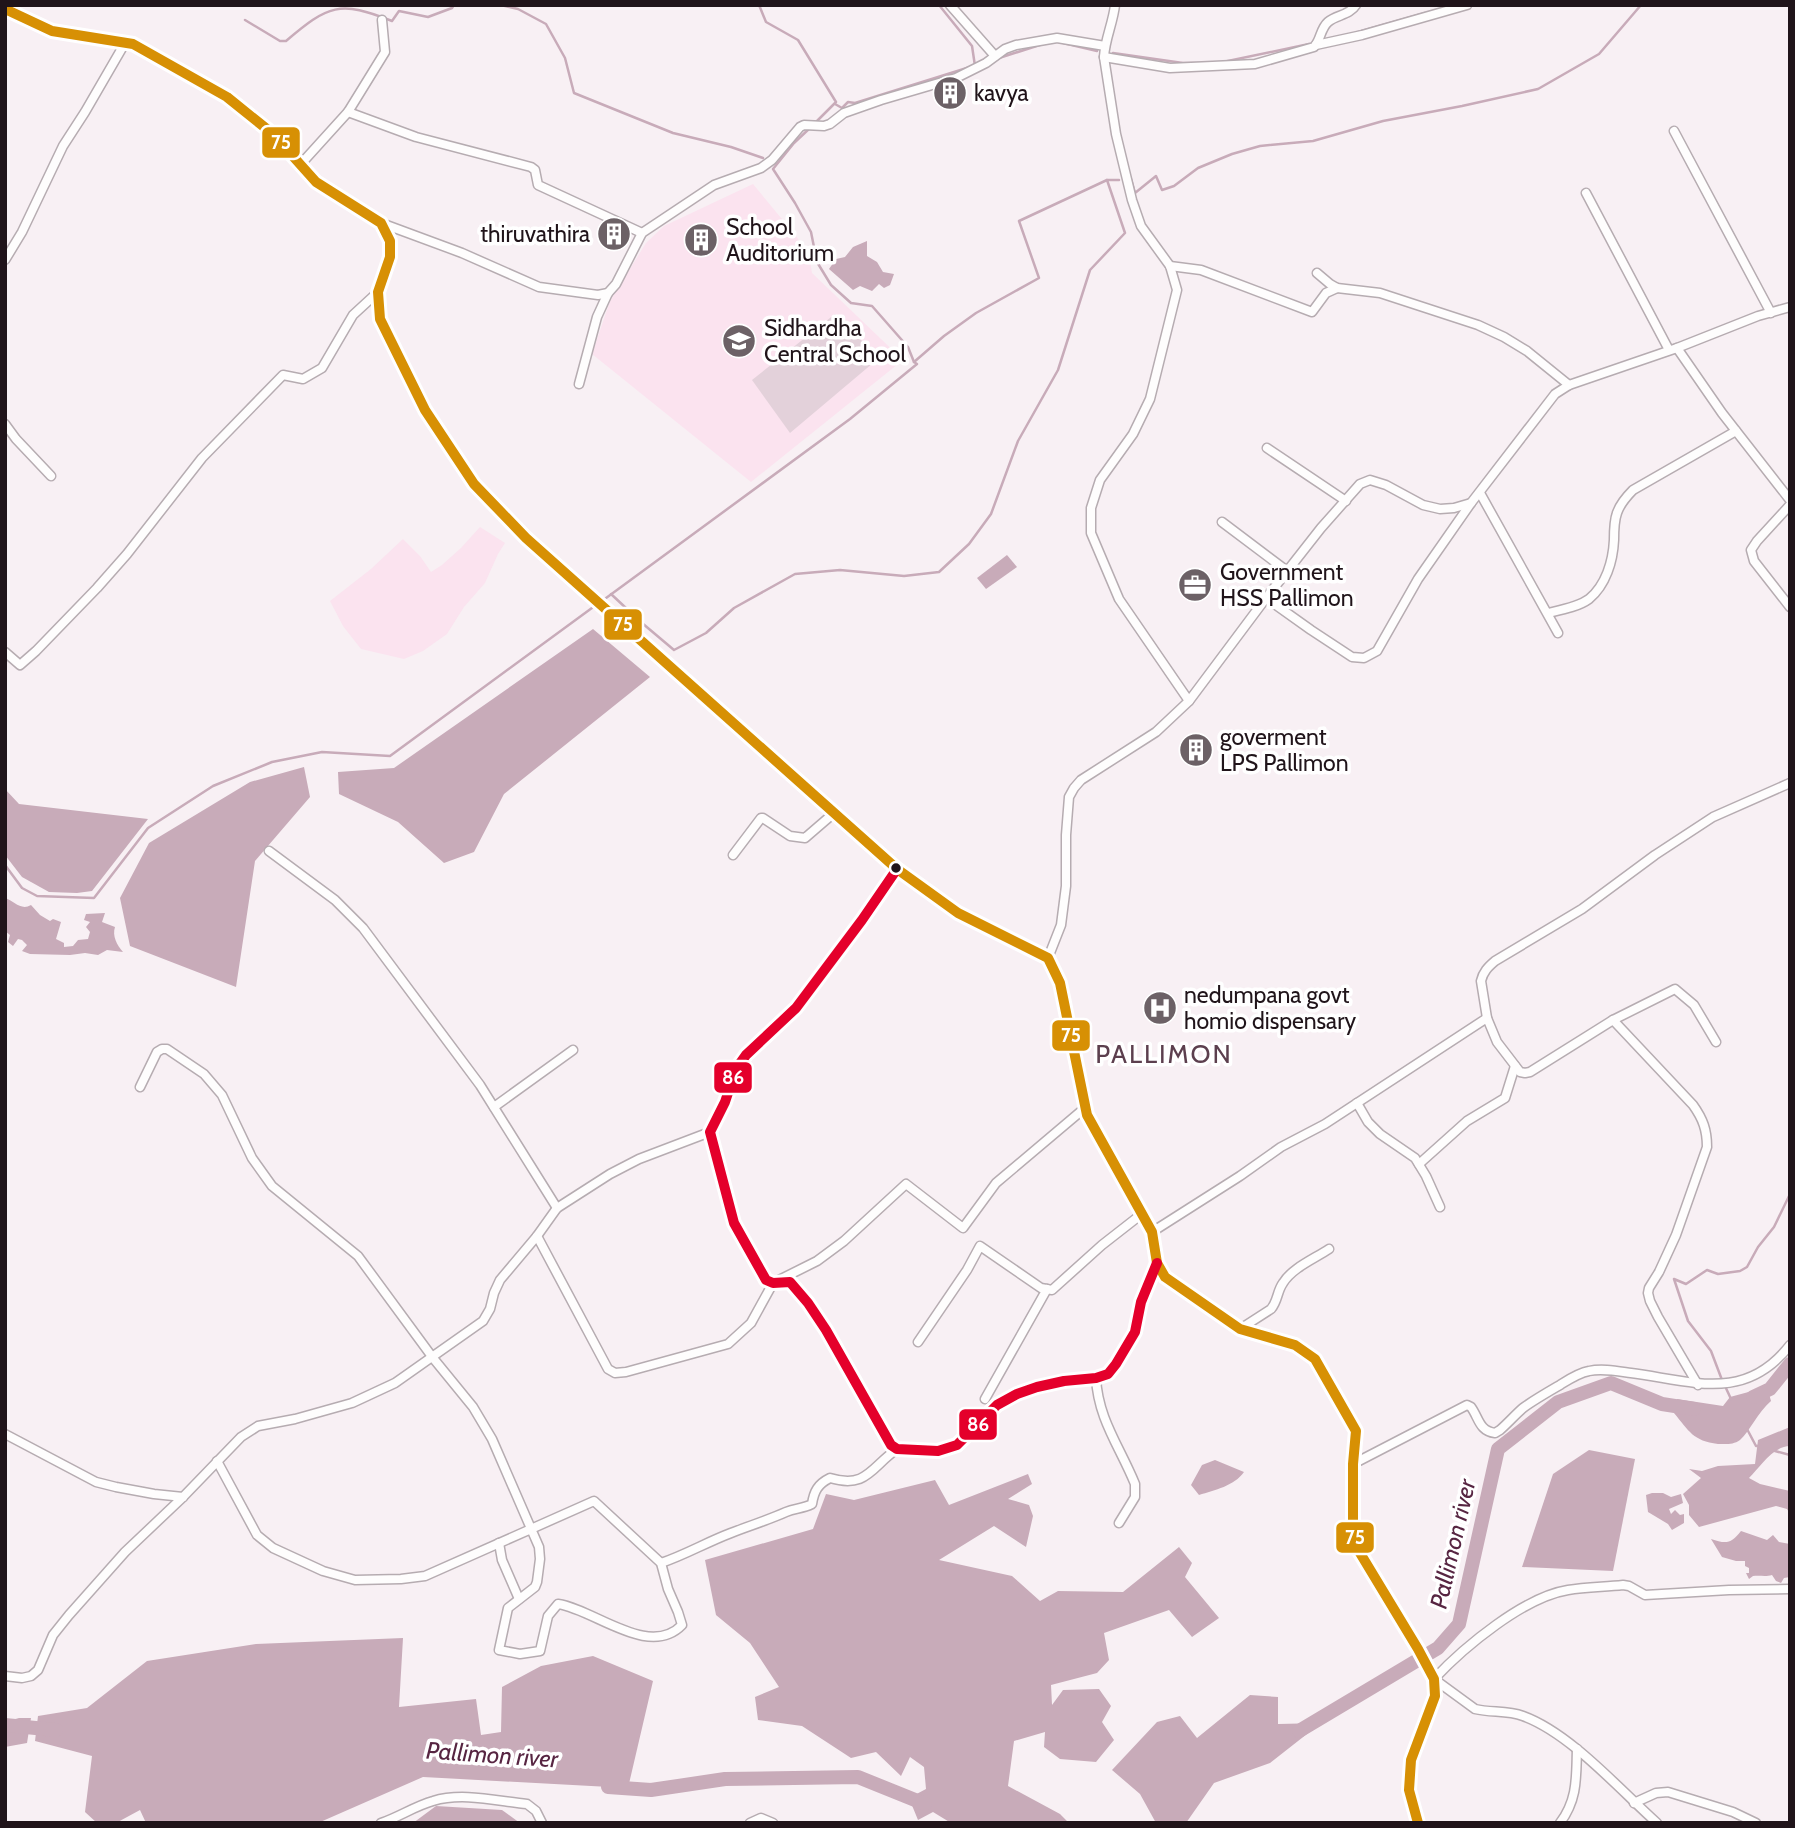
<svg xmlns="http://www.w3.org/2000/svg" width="1795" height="1828" viewBox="0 0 1795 1828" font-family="Cabin,sans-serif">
  <rect width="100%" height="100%" fill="#f8f0f4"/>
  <!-- built -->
  <g fill="#fbe3ef">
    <path d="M753 184 796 236 809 255 812 273 903 360 751 482 592 354 610 301 646 243 664 226Z"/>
    <path d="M480 527 505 543 498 554 485 583 464 607 447 634 423 651 404 659 361 649 343 626 330 601 371 569 403 539 420 556 431 572 442 565 461 548Z"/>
  </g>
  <!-- green -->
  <path fill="#e3d1da" d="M835 314 879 358 790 433 752 380Z"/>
  <!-- water -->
  <g fill="#c8abb9">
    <path d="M867 241V256L877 262 883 272 894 274 890 285 884 288 879 284 872 291 860 286 853 290 829 269 836 259 845 257 853 247Z"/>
    <path d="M1007 555 1017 567 986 589 977 578Z"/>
    <path d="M593 629 650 677 504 794 474 852 444 863 398 822 339 794 338 772 394 768Z"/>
    <path d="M304 767 310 797 255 861 236 987 130 946 120 898 149 843 250 782Z"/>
    <path d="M5 789 19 804 148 819 92 891 77 893 49 892 22 877 5 855Z"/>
    <path d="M5 898C14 901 21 911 31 905L40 915 50 921 53 919 61 922 56 939 64 943V947L73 946 78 940 88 939 90 932 86 927 90 922 84 920 86 914 105 913 102 922 115 927C112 936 117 945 123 952L107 950 98 955 85 953 70 955 30 954 22 951 27 945 22 940 18 939 13 946 8 942 10 935 5 931Z"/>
    <path d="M1767 1387 1771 1401C1758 1412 1750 1431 1740 1440 1733 1445 1726 1444 1718 1444 1693 1441 1689 1431 1674 1413L1677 1399 1723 1406 1730 1397Z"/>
    <path d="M1790 1427V1446C1773 1446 1760 1467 1749 1478L1760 1484 1790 1491V1514L1787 1509 1776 1506 1699 1527 1689 1515V1505L1683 1494 1701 1478 1689 1469 1702 1471 1718 1466 1755 1464 1758 1440Z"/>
    <path d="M1589 1450 1635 1459 1613 1571 1522 1567 1553 1474Z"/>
    <path d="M1215 1460 1244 1472C1234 1486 1215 1490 1199 1495L1191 1485 1202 1465Z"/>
    <path d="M1028 1474 1032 1484 1008 1499 1029 1505 1033 1516 1026 1547 994 1526 939 1560 1012 1576 1040 1601 1058 1591 1123 1592 1179 1547 1192 1563 1185 1577 1219 1618 1192 1637 1169 1610 1104 1633 1109 1660 1097 1673 1051 1685 1052 1705 1063 1690 1099 1689 1111 1706 1102 1722 1114 1740 1096 1762 1060 1759 1044 1747 1045 1732 1014 1741 1008 1786 1060 1814 1069 1823H951L933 1812 918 1820 909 1798 926 1789 924 1767 910 1757 901 1776 876 1752 851 1758 802 1726 758 1720 755 1697 779 1687 750 1643 716 1615 705 1560 813 1529 826 1494 854 1500 935 1480 949 1505Z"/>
    <path d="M1652 1493H1663L1671 1497 1681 1494 1683 1503 1669 1509 1671 1514 1675 1510 1680 1515 1684 1514V1523L1672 1530 1668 1524 1648 1512 1646 1495Z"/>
    <path d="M1741 1531 1767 1540 1773 1535 1779 1542 1790 1544V1577L1784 1578 1781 1583 1776 1581 1772 1575C1765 1577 1760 1575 1753 1576L1749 1579 1746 1573H1749V1568L1745 1566V1561H1736L1722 1557 1711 1539C1726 1544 1731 1544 1741 1531Z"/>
    <path d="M403 1638 399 1707 476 1699 481 1735 501 1732 502 1687 541 1666 593 1656 653 1681 628 1788 423 1777 318 1823H146L140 1810 116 1823H97L85 1812 92 1756 35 1741 38 1716 87 1708 147 1661 256 1644Z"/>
    <path d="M1250 1695 1278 1697V1724L1321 1723 1270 1763 1214 1783 1186 1823H1156L1140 1794 1112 1770 1157 1722 1180 1716 1197 1738Z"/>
    <path d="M19 1718H31L27 1743 5 1747V1722Z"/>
    <path d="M436 1806 502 1810 520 1823H413Z"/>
  </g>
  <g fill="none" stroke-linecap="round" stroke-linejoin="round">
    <!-- stream -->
    <g stroke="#c8abb9" stroke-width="2.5">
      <path d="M501 5 518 9 546 24 565 58 574 93 673 133 731 147 763 158"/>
      <path d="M759 5 766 22 798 40 836 102 815 123"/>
      <path d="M939 5 972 46 975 66"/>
      <path d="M245 20 280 41H286C328 5 340 0 392 21L399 11 428 17 452 8 454 5"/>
      <path d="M1358 32 1425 13"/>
      <path d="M1063 43 1097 51"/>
      <path d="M1113 53 1183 63H1199"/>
      <path d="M999 58 1046 43"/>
      <path d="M1223 62 1309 44"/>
      <path d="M835 104 842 108 848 102 855 103 970 67"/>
      <path d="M1131 179 1135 193 1156 176 1162 190 1174 186 1198 168 1232 154 1260 146 1313 141 1383 121 1462 106 1538 89 1599 54 1641 5"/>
      <path d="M914 362 944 336 976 313 1039 278 1019 221 1107 180H1119"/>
      <path d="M611 594 642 623 674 650 706 633 734 608 795 574 840 570 904 576 939 572 969 544 991 514 1018 441 1058 370 1090 270 1125 233 1107 180"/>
      <path d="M602 601 850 419 917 364 914 362 908 347 872 306 851 303 831 285 817 262 811 232 795 203 773 169 794 143 810 128"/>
      <path d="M5 865 22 888 37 896 94 898 148 828 213 786 272 762 322 752 390 756 596 605"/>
      <path d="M1722 1380 1711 1351 1688 1321 1674 1279 1686 1284 1707 1270 1718 1274 1740 1271 1747 1267 1758 1247 1774 1227 1790 1194"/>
      <path d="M1725 1386 1731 1399"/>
      <path d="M1747 1429 1756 1446H1759"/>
      <path d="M1775 1451 1790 1455"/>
    </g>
    <!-- river -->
    <g stroke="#c8abb9" stroke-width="14">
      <path d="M1753 1397 1770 1389 1790 1364"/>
      <path d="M5 1725 56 1730"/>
      <path d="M1299 1731 1438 1648 1459 1624 1498 1449 1558 1402 1611 1383 1662 1404 1694 1409"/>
      <path d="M608 1787 651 1790 725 1779 858 1777 925 1804"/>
    </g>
    <!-- street casing -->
    <g stroke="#b6acb1" stroke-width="11">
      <g id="street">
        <path d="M950 5 995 56"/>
        <path d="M1115 5C1113 23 1105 39 1104 57L1116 134 1132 200 1141 226 1170 266 1177 290 1150 399 1133 434 1100 480 1091 508V533L1119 599 1189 701"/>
        <path d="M1316 45 1362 35 1467 5"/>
        <path d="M1104 57 1170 68 1255 64 1314 47C1321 40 1320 29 1328 22 1336 15 1350 15 1356 5"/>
        <path d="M348 112 416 137 531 167 535 170 538 185 642 233"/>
        <path d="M1674 131 1771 313"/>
        <path d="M300 165 348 112 385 52 382 20"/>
        <path d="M1586 193 1669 350"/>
        <path d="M381 223 462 253 539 287 598 295 608 293 616 284 642 233 714 185 761 168 772 160 800 127 804 125 824 126 830 124 844 113 881 100 956 78 986 63 1005 49 1016 45 1057 38 1105 46"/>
        <path d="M5 260 22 232 63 146 85 112 125 43"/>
        <path d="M1170 266 1201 270 1312 312 1326 293 1337 288"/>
        <path d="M1317 273 1330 284 1337 288 1380 293 1478 325 1504 337 1527 351 1569 385"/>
        <path d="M1677 348 1722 413 1790 500"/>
        <path d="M579 384 597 317 608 293"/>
        <path d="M5 424 16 439 51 476"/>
        <path d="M1267 448 1346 501"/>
        <path d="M1480 493 1558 633"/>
        <path d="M1790 505 1757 541 1751 550 1754 561 1790 607"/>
        <path d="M1222 522 1287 571"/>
        <path d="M1266 598 1311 630 1352 657 1364 658 1377 651 1418 579 1471 503"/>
        <path d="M1548 613C1561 610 1578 607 1589 599 1606 585 1613 561 1614 540 1614 531 1614 521 1617 513 1620 504 1626 497 1633 490L1736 431"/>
        <path d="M5 652 20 665 36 651 97 588 127 554 202 458 283 375 303 379 322 368 353 315 378 292"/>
        <path d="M269 851 335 900 363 928 480 1085 557 1208"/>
        <path d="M733 855 761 818H763L790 836 805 838 834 813"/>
        <path d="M897 869 862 920 796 1008 746 1055 736 1069 725 1102 710 1132 734 1223 766 1280 773 1283 790 1282 808 1303 826 1330 891 1445 897 1449 938 1451 957 1445 997 1405 1017 1394 1037 1387 1064 1381 1096 1378 1108 1374 1116 1364 1135 1332 1141 1302 1157 1263"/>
        <path d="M1048 958 1061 925 1066 886V835L1069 797 1074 788 1081 780 1156 732 1189 701 1266 598 1321 528 1360 484 1370 480 1386 485 1423 505 1440 509 1454 508 1471 503 1555 394 1569 385 1677 348 1758 316 1790 307"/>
        <path d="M1613 1020 1693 1105C1703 1119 1707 1130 1707 1147L1676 1235 1659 1272 1649 1288 1648 1293 1650 1301 1658 1317 1698 1385"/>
        <path d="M1716 1042 1694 1005 1675 989 1613 1020 1530 1072 1525 1073 1520 1072 1497 1042 1487 1018 1481 981C1483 972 1488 967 1495 961L1582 909 1655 855 1713 817 1790 783"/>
        <path d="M140 1087 157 1052 162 1049H167L204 1074 222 1095 252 1158 272 1186 358 1256 433 1358 473 1407 492 1439 539 1547 540 1559 537 1582 535 1587 508 1608 499 1650 520 1654 540 1651 548 1616 558 1604C594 1609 649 1659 682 1625L678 1612 668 1589 661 1563 594 1501 531 1529 425 1576 401 1579 355 1580 323 1571 273 1548 257 1535 217 1461"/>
        <path d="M1357 1103 1368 1122 1380 1134 1415 1158 1426 1176 1440 1207"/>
        <path d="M494 1107 573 1050"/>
        <path d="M1419 1164 1467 1121 1505 1098 1515 1066"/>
        <path d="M1152 1232 1240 1176 1281 1147 1325 1124 1487 1018"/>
        <path d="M537 1236 608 1369 615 1373 626 1372 728 1344 751 1323 773 1283 817 1261 844 1241 906 1184 963 1228 996 1183 1086 1107"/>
        <path d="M1240 1329 1271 1309C1278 1301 1277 1291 1283 1283 1292 1268 1314 1259 1329 1249"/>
        <path d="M918 1342 967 1270 980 1246 1041 1288 1052 1290 1102 1245 1143 1213"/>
        <path d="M1096 1378C1098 1419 1120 1447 1135 1484V1497L1119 1523"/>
        <path d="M985 1399 1047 1289"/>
        <path d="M5 1434 96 1482 116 1487 154 1494 183 1497"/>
        <path d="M1353 1464 1467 1405 1471 1407C1479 1418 1479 1431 1495 1433L1500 1430C1508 1423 1515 1415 1523 1408 1534 1400 1548 1392 1560 1385 1568 1380 1578 1373 1589 1371 1602 1368 1617 1371 1631 1373 1692 1381 1745 1403 1790 1345"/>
        <path d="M499 1543 502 1560 519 1599"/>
        <path d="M661 1563C685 1555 707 1542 731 1533 749 1526 768 1520 786 1512 795 1508 802 1509 812 1504 814 1491 818 1484 830 1478 867 1489 871 1467 897 1449"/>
        <path d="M5 1676 22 1678 31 1676 38 1670 53 1635 69 1615 125 1552 183 1497 241 1437 258 1426 295 1419 352 1403 395 1383 483 1321 490 1309 494 1293 500 1280 537 1236 557 1208 610 1174 639 1159 710 1132"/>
        <path d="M1634 1803 1656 1793 1668 1792 1733 1812 1756 1823"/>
        <path d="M381 1823C399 1817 415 1806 433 1801 462 1792 497 1801 527 1804L536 1811 542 1823"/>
        <path d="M750 1823 761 1818 773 1823"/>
        <path d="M1560 1823C1578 1799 1576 1777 1577 1749"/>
        <path d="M1657 1823C1619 1789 1570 1733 1523 1716 1507 1710 1491 1713 1475 1709L1434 1679C1464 1647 1524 1597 1568 1590 1586 1587 1605 1587 1623 1585L1629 1586 1645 1595 1729 1590 1790 1589"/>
      </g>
    </g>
    <!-- secondary casing -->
    <g stroke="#b6acb1" stroke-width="14">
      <path id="secondary" d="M5 9 52 31 133 44 227 97 273 134 316 182 381 223 390 241V257L378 292 380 319 425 410 474 484 526 538 897 869 958 913 1048 958 1060 983 1087 1115 1152 1232 1157 1263 1165 1277 1240 1329 1295 1345 1315 1359 1356 1431 1353 1464V1524L1357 1548 1418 1649 1434 1679 1435 1696 1411 1760 1409 1790 1418 1823"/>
    </g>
    <!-- street -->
    <use href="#street" stroke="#fefdfd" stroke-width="8"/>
    <!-- secondary -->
    <use href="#secondary" stroke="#fefdfd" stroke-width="10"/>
    <!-- bus-1 casing -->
    <g stroke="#fff" stroke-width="16">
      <path id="bus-1" d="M5 9 52 31 133 44 227 97 273 134 316 182 381 223 390 241V257L378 292 380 319 425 410 474 484 526 538 897 869 958 913 1048 958 1060 983 1087 1115 1152 1232 1157 1263 1165 1277 1240 1329 1295 1345 1315 1359 1356 1431 1353 1464V1524L1357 1548 1418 1649 1434 1679 1435 1696 1411 1760 1409 1790 1418 1823"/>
    </g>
    <!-- bus-2 casing -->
    <g stroke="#fff" stroke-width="16">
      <path id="bus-2" d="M897 869 862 920 796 1008 746 1055 736 1069 725 1102 710 1132 734 1223 766 1280 773 1283 790 1282 808 1303 826 1330 891 1445 897 1449 938 1451 957 1445 997 1405 1017 1394 1037 1387 1064 1381 1096 1378 1108 1374 1116 1364 1135 1332 1141 1302 1157 1263"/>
    </g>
    <!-- bus-1 -->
    <use href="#bus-1" stroke="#d79004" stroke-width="10"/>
    <!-- bus-2 -->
    <use href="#bus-2" stroke="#e4002b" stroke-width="10"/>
  </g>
  <!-- icons -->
  <defs>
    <g id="building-disc" transform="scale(1.75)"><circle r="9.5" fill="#6c6166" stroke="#fff"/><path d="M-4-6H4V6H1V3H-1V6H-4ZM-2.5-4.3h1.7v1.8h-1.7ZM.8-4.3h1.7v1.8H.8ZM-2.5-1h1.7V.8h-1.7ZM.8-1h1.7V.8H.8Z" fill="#fff"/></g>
    <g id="school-disc" transform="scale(1.75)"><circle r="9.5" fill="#6c6166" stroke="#fff"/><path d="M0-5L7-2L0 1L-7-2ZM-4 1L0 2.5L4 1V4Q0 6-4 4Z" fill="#fff"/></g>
    <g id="office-disc" transform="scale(1.75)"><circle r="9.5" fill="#6c6166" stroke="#fff"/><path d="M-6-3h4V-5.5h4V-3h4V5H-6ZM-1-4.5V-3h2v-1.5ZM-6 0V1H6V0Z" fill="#fff"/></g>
    <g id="hospital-disc" transform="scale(1.75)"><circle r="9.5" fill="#6c6166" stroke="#fff"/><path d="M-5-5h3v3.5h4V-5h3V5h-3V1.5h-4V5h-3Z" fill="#fff"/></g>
  </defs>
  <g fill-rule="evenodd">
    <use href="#building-disc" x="950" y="93"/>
    <use href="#building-disc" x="614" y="234"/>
    <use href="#building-disc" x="701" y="240"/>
    <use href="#school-disc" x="739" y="341"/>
    <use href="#office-disc" x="1195" y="585"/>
    <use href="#building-disc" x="1196" y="750"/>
    <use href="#hospital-disc" x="1160" y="1008"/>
  </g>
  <!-- markers -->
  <circle fill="#20141a" stroke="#fff" stroke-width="2.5" cx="896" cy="868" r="6"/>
  <g text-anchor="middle" stroke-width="7" stroke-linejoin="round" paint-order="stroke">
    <!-- poi labels -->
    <g font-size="23" fill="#20141a" stroke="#fff" text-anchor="start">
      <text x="974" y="101">kavya</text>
      <text x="726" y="235">School<tspan x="726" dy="26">Auditorium</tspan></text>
      <text x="590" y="242" text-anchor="end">thiruvathira</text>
      <text x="764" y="336">Sidhardha<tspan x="764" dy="26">Central School</tspan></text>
      <text x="1220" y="580">Government<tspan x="1220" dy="26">HSS Pallimon</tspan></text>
      <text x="1220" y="745">goverment<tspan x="1220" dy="26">LPS Pallimon</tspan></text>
      <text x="1184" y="1003">nedumpana govt<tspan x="1184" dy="26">homio dispensary</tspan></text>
    </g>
    <!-- water labels -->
    <g font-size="24" font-style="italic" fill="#572542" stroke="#fff">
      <text transform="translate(1453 1544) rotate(-77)" y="8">Pallimon river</text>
      <text transform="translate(492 1755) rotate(4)" y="8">Pallimon river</text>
    </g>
    <!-- quarter labels -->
    <g font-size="26" letter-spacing="2" fill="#5c3f4e" stroke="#fff">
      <text x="1164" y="1063">PALLIMON</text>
    </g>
  </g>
  <g stroke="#fff" stroke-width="2.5">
    <rect x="261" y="126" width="40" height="33" rx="7" fill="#d79004"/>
    <rect x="603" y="608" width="40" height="33" rx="7" fill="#d79004"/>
    <rect x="1051" y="1019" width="40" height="33" rx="7" fill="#d79004"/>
    <rect x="713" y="1061" width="40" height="33" rx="7" fill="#e4002b"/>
    <rect x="958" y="1408" width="40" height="33" rx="7" fill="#e4002b"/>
    <rect x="1335" y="1521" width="40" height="33" rx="7" fill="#d79004"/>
  </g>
  <g font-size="19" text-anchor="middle" font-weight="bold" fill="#fff">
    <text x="281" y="149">75</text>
    <text x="623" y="631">75</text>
    <text x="1071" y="1042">75</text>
    <text x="733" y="1084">86</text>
    <text x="978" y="1431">86</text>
    <text x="1355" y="1544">75</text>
  </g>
  <!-- border -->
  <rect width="1795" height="1828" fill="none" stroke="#20141a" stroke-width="14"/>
</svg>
